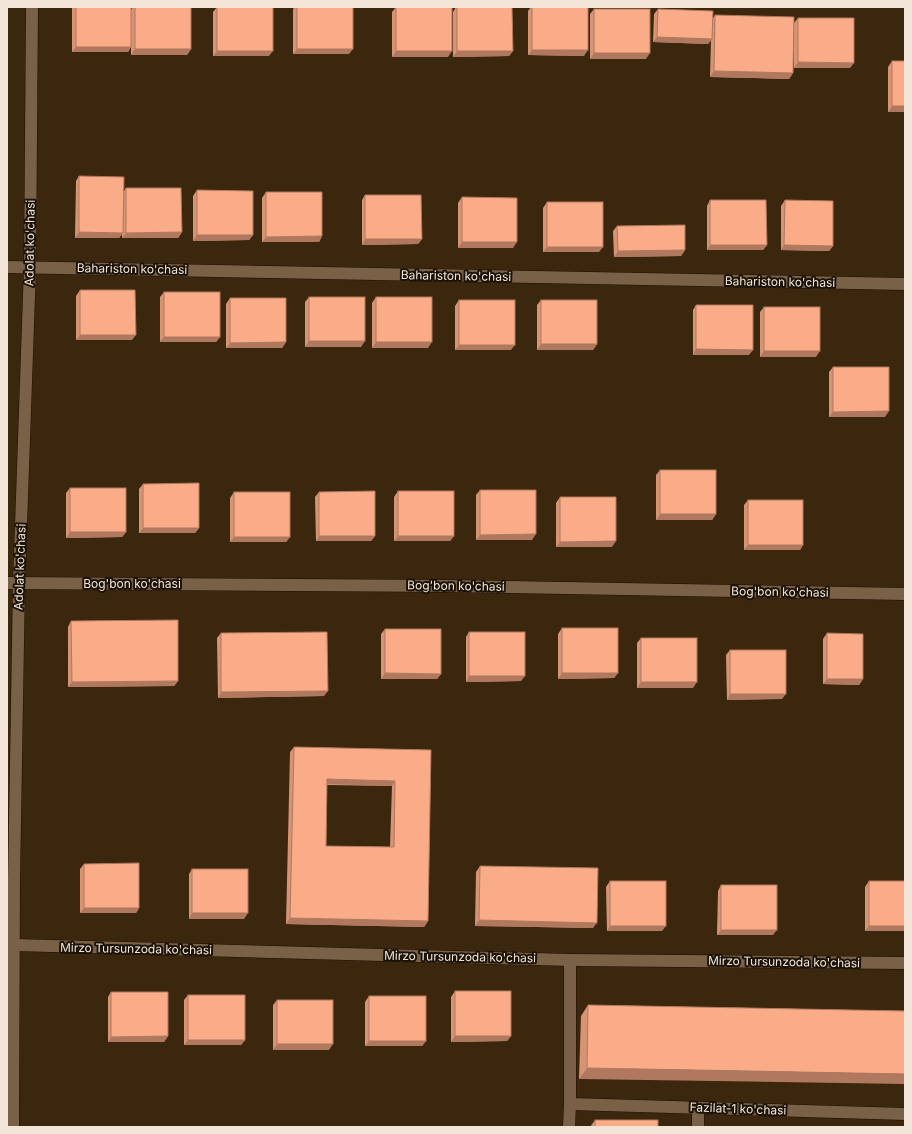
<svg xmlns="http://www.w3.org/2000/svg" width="912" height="1134" viewBox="0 0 912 1134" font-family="Inter,sans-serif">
  <rect width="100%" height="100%" fill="#3b260e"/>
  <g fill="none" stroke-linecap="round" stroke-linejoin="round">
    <!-- minor casing -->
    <g stroke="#220e00" stroke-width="13">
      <g id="minor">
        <path d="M7 267 905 284"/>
        <path d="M7 583 446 586 905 594"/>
        <path d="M14 945 570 960 905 963"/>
        <path d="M570 1104 905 1114"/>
        <path d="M13 1127 14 881 19 583 30 267 32 7"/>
        <path d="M569 1127 570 1104V960"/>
        <path d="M698 1127V1108"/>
      </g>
    </g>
    <!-- minor -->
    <use href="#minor" stroke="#796148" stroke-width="12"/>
  </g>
  <!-- wall -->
  <g fill="#d79475" fill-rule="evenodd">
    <path d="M72 7H131V10L133 7H191V49L187 55H131V47L128 52H72Z"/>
    <path d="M217 7H273L269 56H213V12Z"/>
    <path d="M295 7H353L349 54H293V9Z"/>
    <path d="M396 7H452L448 57H392V12Z"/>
    <path d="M456 7 513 51 509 56 453 57V12Z"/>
    <path d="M531 7H588L584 56 528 55V11Z"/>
    <path d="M594 9 646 59H590V14Z"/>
    <path d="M658 9 713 18 715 15 793 73 789 79 710 77 711 40 708 44 653 42 654 14Z"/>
    <path d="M798 18 850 68H794V23Z"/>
    <path d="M892 61 905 112H888V67Z"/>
    <path d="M79 176 124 191 126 188 182 232 178 238H122V234L119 238H75L76 181Z"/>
    <path d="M197 190 253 235 249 240 193 241V196Z"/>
    <path d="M266 192 322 236 319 242H262V198Z"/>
    <path d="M365 195 422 239 418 244 362 245V200Z"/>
    <path d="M462 197 513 248H458V203Z"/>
    <path d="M710 200 767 245 763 250H707V206Z"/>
    <path d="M785 200 833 246 829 251 781 250V206Z"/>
    <path d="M547 202 599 252H543V208Z"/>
    <path d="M617 226 685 250 681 256 614 257 613 231Z"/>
    <path d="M80 290 132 340H76V296Z"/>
    <path d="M164 292 220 337 216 342H160V297Z"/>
    <path d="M309 297 361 347H305V302Z"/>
    <path d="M376 297 428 348H372V303Z"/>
    <path d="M230 298 286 342 282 348H226V304Z"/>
    <path d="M459 300 511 350H455V306Z"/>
    <path d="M541 300 597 344 593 350H537V305Z"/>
    <path d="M696 305 749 355H693V310Z"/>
    <path d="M764 307 816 357H760V312Z"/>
    <path d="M833 367 885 417H829V372Z"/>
    <path d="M660 470 716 514 712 520H656V475Z"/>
    <path d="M143 484 199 528 195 533H139V489Z"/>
    <path d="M70 488 126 532 122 537 66 538V493Z"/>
    <path d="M480 490 532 540H476V495Z"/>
    <path d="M398 491 454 536 450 541H394V497Z"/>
    <path d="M234 492 290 537 286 542H230V498Z"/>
    <path d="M319 492 375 536 371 541H316L315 497Z"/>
    <path d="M560 497 612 547H556V503Z"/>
    <path d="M748 500 803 545 800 550H744V505Z"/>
    <path d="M71 621 178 681 174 686 68 687V627Z"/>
    <path d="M562 628 618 673 614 678 558 679V634Z"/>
    <path d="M385 629 441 674 437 679H381V634Z"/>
    <path d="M469 632 521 681 466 682V637Z"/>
    <path d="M221 633 324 696 218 698 217 638Z"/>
    <path d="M827 633 863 679 859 685 823 684V639Z"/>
    <path d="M641 638 693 688H637V643Z"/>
    <path d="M730 650 782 699 727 700 726 655Z"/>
    <path d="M294 747 431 750 428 921 424 927 286 924 290 752ZM327 785 392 786 390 847 326 846Z"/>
    <path d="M84 864 139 908 136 913H80V869Z"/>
    <path d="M480 866 593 928 475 926 476 872Z"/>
    <path d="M192 869 244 919H189V874Z"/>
    <path d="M610 881 662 931H607L606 887Z"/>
    <path d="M869 881H905V931H865V887Z"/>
    <path d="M721 885 773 935H717L718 891Z"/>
    <path d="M455 991 511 1036 507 1041 451 1042V997Z"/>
    <path d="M111 992 168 1036 164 1042H108V997Z"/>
    <path d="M188 995 245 1040 241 1045H184V1000Z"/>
    <path d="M369 996 426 1041 422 1046H365V1002Z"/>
    <path d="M277 1000 329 1050H273V1005Z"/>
    <path d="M588 1005 905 1011 579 1079 581 1016Z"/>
    <path d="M595 1120 658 1127H590Z"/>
  </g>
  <!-- shaded-wall -->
  <g fill="#af785f">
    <path d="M657 37 712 39 708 44 653 42Z"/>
    <path d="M76 47H131L128 52H72Z"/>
    <path d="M135 49H191L187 55H131Z"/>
    <path d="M297 49H353L349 54H293Z"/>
    <path d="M532 50H588L584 56 528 55Z"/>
    <path d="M217 51H273L269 56H213Z"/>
    <path d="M396 51H452L448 57H392Z"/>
    <path d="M457 51H513L509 56 453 57Z"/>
    <path d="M594 53H650L646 59H590Z"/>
    <path d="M798 62 854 63 850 68H794Z"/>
    <path d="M714 71 793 73 789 79 710 77Z"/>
    <path d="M892 106H905V112H888Z"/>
    <path d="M79 232 123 233 119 238H75Z"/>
    <path d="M182 232 178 238H122L126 233Z"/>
    <path d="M197 235H253L249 240 193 241Z"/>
    <path d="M322 236 319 242H262L266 237Z"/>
    <path d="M365 239H422L418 244 362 245Z"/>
    <path d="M462 242H517L513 248H458Z"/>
    <path d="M710 245H767L763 250H707Z"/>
    <path d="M784 245 833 246 829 251 781 250Z"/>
    <path d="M547 247H603L599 252H543Z"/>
    <path d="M685 250 681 256 614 257 618 251Z"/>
    <path d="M80 335H136L132 340H76Z"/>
    <path d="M164 337H220L216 342H160Z"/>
    <path d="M309 341H365L361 347H305Z"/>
    <path d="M286 342 282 348H226L230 343Z"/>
    <path d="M376 342H432L428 348H372Z"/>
    <path d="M541 344H597L593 350H537Z"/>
    <path d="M459 345H515L511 350H455Z"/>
    <path d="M696 349 753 350 749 355H693Z"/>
    <path d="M764 351H820L816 357H760Z"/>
    <path d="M889 411 885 417H829L833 412Z"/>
    <path d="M660 514H716L712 520H656Z"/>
    <path d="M143 528H199L195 533H139Z"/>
    <path d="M70 532H126L122 537 66 538Z"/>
    <path d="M536 534 532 540H476L480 535Z"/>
    <path d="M319 536H375L371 541H316Z"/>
    <path d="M398 536H454L450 541H394Z"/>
    <path d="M234 537H290L286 542H230Z"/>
    <path d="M616 541 612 547H556L560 542Z"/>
    <path d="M748 545H803L800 550H744Z"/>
    <path d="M385 673 441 674 437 679H381Z"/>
    <path d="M562 673H618L614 678 558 679Z"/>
    <path d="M469 676H525L521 681 466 682Z"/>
    <path d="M827 679H863L859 685 823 684Z"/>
    <path d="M178 681 174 686 68 687 72 682Z"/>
    <path d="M641 682H697L693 688H637Z"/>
    <path d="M328 691 324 696 218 698 221 692Z"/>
    <path d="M730 694H786L782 699 727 700Z"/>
    <path d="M327 779 395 781 392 786 323 784Z"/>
    <path d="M84 908H139L136 913H80Z"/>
    <path d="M192 913H248L244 919H189Z"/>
    <path d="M290 918 428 921 424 927 286 924Z"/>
    <path d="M479 920 597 923 593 928 475 926Z"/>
    <path d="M610 926H666L662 931H607Z"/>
    <path d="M869 926H905V931H865Z"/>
    <path d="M721 930H777L773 935H717Z"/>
    <path d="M168 1036 164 1042H108L111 1037Z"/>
    <path d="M455 1036H511L507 1041 451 1042Z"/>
    <path d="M188 1040H245L241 1045H184Z"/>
    <path d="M369 1041H426L422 1046H365Z"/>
    <path d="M277 1044H333L329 1050H273Z"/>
    <path d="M587 1068 905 1074V1084L579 1079Z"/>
  </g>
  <!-- building -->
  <g fill="#faac88" stroke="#af785f" fill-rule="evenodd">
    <rect x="76" y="7" width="55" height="40"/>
    <rect x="135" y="7" width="56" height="42"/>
    <rect x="217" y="7" width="56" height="44"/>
    <rect x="297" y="7" width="56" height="42"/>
    <rect x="396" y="7" width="56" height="44"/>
    <path d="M457 7H512L513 51H457Z"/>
    <rect x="532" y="7" width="56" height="43"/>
    <rect x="594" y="9" width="56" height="44"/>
    <path d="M658 9 713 11 712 39 657 37Z"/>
    <path d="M715 15 794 17 793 73 714 71Z"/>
    <path d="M798 18H854V63L798 62Z"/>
    <rect x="892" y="61" width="13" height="45"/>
    <path d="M79 176 124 177 123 233 79 232Z"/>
    <path d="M126 188H181L182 232 126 233Z"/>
    <path d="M197 190 253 191V235H197Z"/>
    <path d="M266 192H322V236L266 237Z"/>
    <path d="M365 195H421L422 239H365Z"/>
    <path d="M462 197 517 198V242H462Z"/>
    <path d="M710 200H766L767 245H710Z"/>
    <path d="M785 200 833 201V246L784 245Z"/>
    <rect x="547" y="202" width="56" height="45"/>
    <path d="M685 225V250L618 251 617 226Z"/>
    <path d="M80 290H135L136 335H80Z"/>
    <rect x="164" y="292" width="56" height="45"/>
    <rect x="309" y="297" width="56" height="44"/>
    <rect x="376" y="297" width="56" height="45"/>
    <path d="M230 298H286V342L230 343Z"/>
    <rect x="459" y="300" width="56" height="45"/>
    <rect x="541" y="300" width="56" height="44"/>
    <path d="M696 305H753V350L696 349Z"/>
    <rect x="764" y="307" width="56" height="44"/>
    <path d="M833 367H889V411L833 412Z"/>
    <rect x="660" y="470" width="56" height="44"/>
    <path d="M199 483V528H143V484Z"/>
    <rect x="70" y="488" width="56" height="44"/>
    <path d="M480 490H536V534L480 535Z"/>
    <path d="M375 491V536H319V492Z"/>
    <rect x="398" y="491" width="56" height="45"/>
    <rect x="234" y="492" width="56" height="45"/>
    <path d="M560 497H616V541L560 542Z"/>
    <rect x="748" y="500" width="55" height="45"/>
    <path d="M178 620V681L72 682 71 621Z"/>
    <rect x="562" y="628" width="56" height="45"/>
    <path d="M385 629H441V674L385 673Z"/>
    <path d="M327 632 328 691 221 692V633Z"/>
    <rect x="469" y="632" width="56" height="44"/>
    <path d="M827 633 863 634V679H827Z"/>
    <rect x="641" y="638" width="56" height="44"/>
    <rect x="730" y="650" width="56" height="44"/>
    <path d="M294 747 431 750 428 921 290 918ZM327 779 395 781 394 847 326 846Z"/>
    <path d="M139 863V908H84V864Z"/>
    <path d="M480 866 598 868 597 923 479 920Z"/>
    <rect x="192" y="869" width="56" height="44"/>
    <rect x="610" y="881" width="56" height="45"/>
    <rect x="869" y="881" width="36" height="45"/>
    <rect x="721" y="885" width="56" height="45"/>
    <rect x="455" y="991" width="56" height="45"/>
    <path d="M111 992H168V1036L111 1037Z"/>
    <rect x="188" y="995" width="57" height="45"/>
    <rect x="369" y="996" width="57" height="45"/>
    <rect x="277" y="1000" width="56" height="44"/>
    <path d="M588 1005 905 1011V1074L587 1068Z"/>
    <rect x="595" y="1120" width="63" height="7"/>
  </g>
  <g text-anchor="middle" stroke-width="4" stroke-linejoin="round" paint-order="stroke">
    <!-- street labels -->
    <g font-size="12" fill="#f2e4d6" stroke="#1b1208">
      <text transform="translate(30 243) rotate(-89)" y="4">Adolat ko'chasi</text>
      <text transform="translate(132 269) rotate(1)" y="4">Bahariston ko'chasi</text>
      <text transform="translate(456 276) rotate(1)" y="4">Bahariston ko'chasi</text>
      <text transform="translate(780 282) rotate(1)" y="4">Bahariston ko'chasi</text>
      <text transform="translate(20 567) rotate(-88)" y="4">Adolat ko'chasi</text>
      <text x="132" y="588">Bog'bon ko'chasi</text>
      <text transform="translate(456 586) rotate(1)" y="4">Bog'bon ko'chasi</text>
      <text transform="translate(780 592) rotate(1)" y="4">Bog'bon ko'chasi</text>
      <text transform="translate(136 949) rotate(1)" y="4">Mirzo Tursunzoda ko'chasi</text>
      <text transform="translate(460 957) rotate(1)" y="4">Mirzo Tursunzoda ko'chasi</text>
      <text transform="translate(784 962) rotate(1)" y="4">Mirzo Tursunzoda ko'chasi</text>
      <text transform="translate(738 1109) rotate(2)" y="4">Fazilat-1 ko'chasi</text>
    </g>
  </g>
  <!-- border -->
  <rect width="912" height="1134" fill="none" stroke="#f2e4d6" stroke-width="16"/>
</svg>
